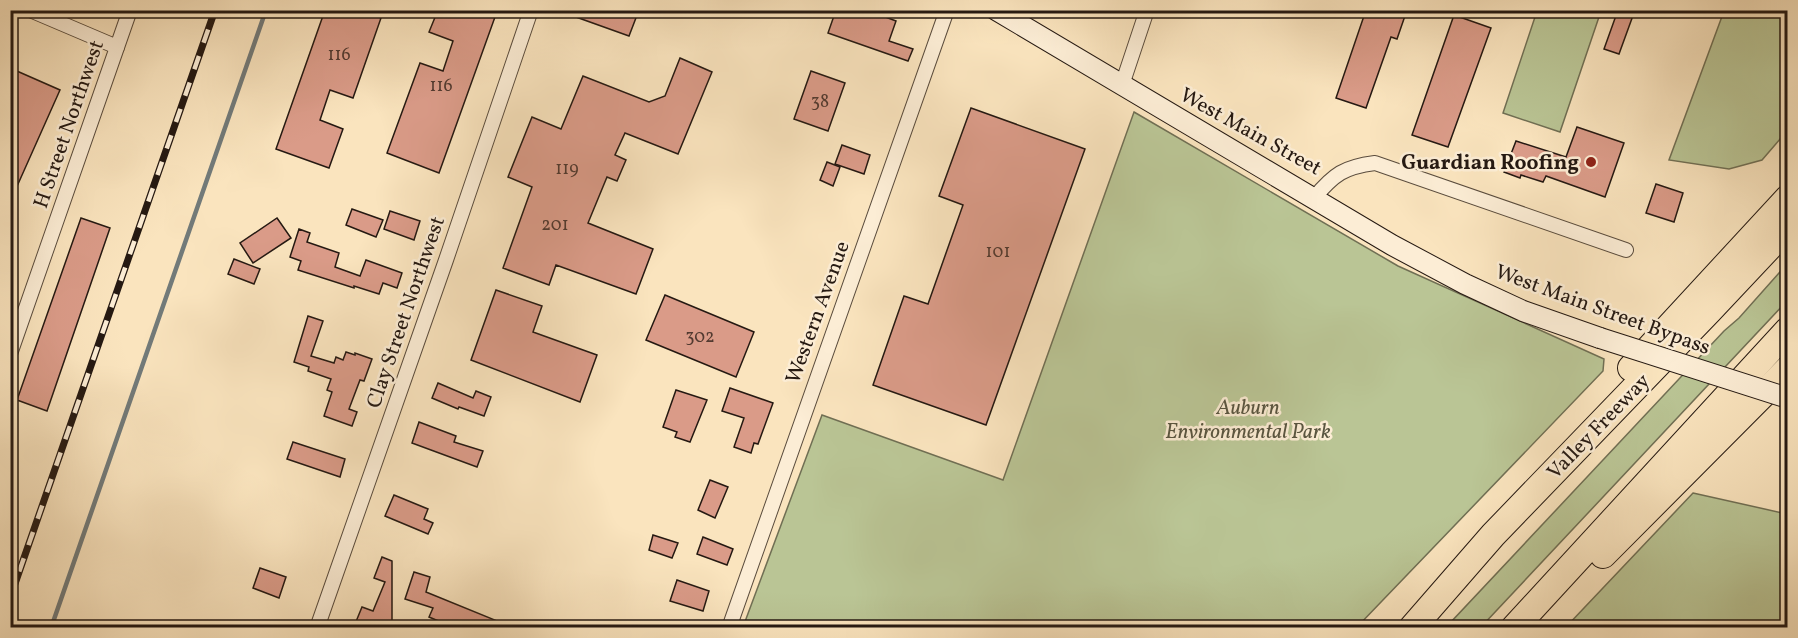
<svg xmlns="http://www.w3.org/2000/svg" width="1798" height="638" viewBox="0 0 1798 638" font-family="Vollkorn,serif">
  <rect width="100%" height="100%" fill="#fae4be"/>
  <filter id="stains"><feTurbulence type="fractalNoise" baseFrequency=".00333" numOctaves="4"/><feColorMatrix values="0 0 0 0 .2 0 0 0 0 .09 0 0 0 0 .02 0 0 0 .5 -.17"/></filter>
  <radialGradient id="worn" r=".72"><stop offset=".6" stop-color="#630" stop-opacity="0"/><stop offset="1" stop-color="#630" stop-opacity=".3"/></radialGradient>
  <!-- green -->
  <g fill="#bac595" stroke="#706f54" stroke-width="1.5">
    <path d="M1537 11H1601L1560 132 1503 113Z"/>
    <path d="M1724 11H1787V131L1762 160 1729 169 1669 160Z"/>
    <path d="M1134 112 1398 266 1604 359 1603 371 1357 627H743L822 415 1003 480Z"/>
    <path d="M1787 264V301L1481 627 1449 628 1451 622 1724 331 1739 318Z"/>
    <path d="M1693 493 1787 514V627H1566Z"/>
  </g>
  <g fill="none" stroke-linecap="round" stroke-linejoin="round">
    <!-- stream -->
    <path stroke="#727a79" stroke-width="4.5" d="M51 628 266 10"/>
  </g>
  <!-- building -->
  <g fill="#da9b88" stroke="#251912" stroke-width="1.5">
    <path d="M325 10H361L381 18 353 98 330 90 320 120 343 129 329 168 276 149Z"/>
    <path d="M438 10H477L495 17 439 173 387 153 420 63 443 71 453 41 429 32Z"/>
    <path d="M563 10H639L629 36 562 12Z"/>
    <path d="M836 10H867L896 21 889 41 913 49 908 61 828 33Z"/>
    <path d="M1366 10H1407L1397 39 1391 37 1366 108 1336 98Z"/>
    <path d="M1618 10H1635L1619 54 1604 49Z"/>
    <path d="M1454 15 1491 28 1448 147 1412 135Z"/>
    <path d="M680 58 712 72 678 154 625 133 615 155 626 160 617 181 607 177 588 223 653 249 636 294 556 265 549 285 503 268 532 187 508 177 532 117 561 129 583 76 649 102 665 96Z"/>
    <path d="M10 68 60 90 10 202Z"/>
    <path d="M811 71 845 83 828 131 794 119Z"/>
    <path d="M971 108 1085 149 986 425 873 385 904 296 928 304 963 205 939 196Z"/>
    <path d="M1577 127 1624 143 1605 197 1546 176 1543 182 1521 175 1520 178 1504 172 1516 141 1566 157Z"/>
    <path d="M842 145 870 155 864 174 835 164Z"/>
    <path d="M827 162 840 167 833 186 820 180Z"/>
    <path d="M1656 184 1683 193 1674 222 1646 213Z"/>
    <path d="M352 209 383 220 376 237 346 225Z"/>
    <path d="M390 211 420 221 414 240 384 229Z"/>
    <path d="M81 218 110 228 47 411 17 400Z"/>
    <path d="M277 218 291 238 253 263 240 243Z"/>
    <path d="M299 229 310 233 307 242 339 253 335 267 360 276 366 260 402 273 397 288 383 283 379 294 354 286V288L298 270 301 261 290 257Z"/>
    <path d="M234 259 260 269 254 284 228 274Z"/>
    <path d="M496 290 542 306 533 332 597 355 580 402 471 360Z"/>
    <path d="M665 295 754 332 736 377 646 340Z"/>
    <path d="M308 316 323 321 311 356 334 363 336 357 343 360 346 352 355 355V353L372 359 364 381 360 380 349 409 357 412 352 426 324 416 332 392 327 390 331 379 308 371 309 367 294 362Z"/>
    <path d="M438 383 473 398 476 391 491 397 484 416 459 407 458 409 432 398Z"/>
    <path d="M730 388 773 403 758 444 754 443 751 453 734 447 744 418 722 411Z"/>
    <path d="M676 390 707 400 690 442 675 437 677 432 663 427Z"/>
    <path d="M419 422 456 436 454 442 483 451 477 467 412 443Z"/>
    <path d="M293 442 345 459 340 477 287 459Z"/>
    <path d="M710 480 728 487 715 518 698 510Z"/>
    <path d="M394 495 428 509 424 519 433 523 428 534 385 516Z"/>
    <path d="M653 535 678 543 672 558 649 550Z"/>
    <path d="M703 537 733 549 727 565 697 554Z"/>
    <path d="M382 557 392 561V627H364L355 624 362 607 373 611 385 582 374 578Z"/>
    <path d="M260 568 286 577 279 598 253 588Z"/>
    <path d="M414 572 430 577 426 592 512 627H444L446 624 429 617 433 608 405 599Z"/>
    <path d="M677 580 709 591 703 611 670 601Z"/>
  </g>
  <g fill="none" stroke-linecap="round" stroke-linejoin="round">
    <!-- street casing -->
    <g stroke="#5a4c3d" stroke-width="16">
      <g id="street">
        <path d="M30 10 117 47"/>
        <path d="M1122 85 1147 10"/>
        <path d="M1314 198C1334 174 1344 167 1375 163L1626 250"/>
        <path d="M10 354 130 10"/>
        <path d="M317 628 446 260 531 10"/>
        <path d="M729 628 947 10"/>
      </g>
    </g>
    <!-- secondary casing -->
    <g stroke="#251912" stroke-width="22">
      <path id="secondary" d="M996 10 1392 245 1465 284 1523 311 1600 338"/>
    </g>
    <!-- highway casing -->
    <g stroke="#251912" stroke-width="28">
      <g id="highway">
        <path d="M1631 368 1788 198"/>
        <path d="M1603 555 1788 369"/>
        <path d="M1412 628 1493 535 1709 311 1788 227"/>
        <path d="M1514 628 1788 330"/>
      </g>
    </g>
    <!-- street -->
    <use href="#street" stroke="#fcedd5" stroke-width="14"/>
    <!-- secondary -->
    <use href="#secondary" stroke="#fcedd5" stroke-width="20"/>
    <!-- highway -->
    <use href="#highway" stroke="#fae4be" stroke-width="26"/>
    <!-- rail casing -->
    <g stroke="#251912" stroke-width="7">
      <path id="rail" d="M10 598 215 10"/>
    </g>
    <!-- rail -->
    <use href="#rail" stroke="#fcedd5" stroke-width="4.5" stroke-dasharray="14" stroke-linecap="butt"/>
    <!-- secondary-bridge casing -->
    <g stroke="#251912" stroke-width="22" stroke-linecap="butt">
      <path id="secondary-bridge" d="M1600 338 1788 398"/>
    </g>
    <!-- secondary-bridge -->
    <use href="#secondary-bridge" stroke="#fcedd5" stroke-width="20"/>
  </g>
  <!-- markers -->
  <circle fill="#8f2418" stroke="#fcedd5" stroke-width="2" cx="1591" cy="162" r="6"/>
  <g text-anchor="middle" stroke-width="5" stroke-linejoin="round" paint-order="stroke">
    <!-- number labels -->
    <g font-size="18" fill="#523a30">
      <text x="339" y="60">116</text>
      <text x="441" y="91">116</text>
      <text x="820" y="107">38</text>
      <text x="567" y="174">119</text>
      <text x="555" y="230">201</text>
      <text x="998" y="257">101</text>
      <text x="700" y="342">302</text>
    </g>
    <!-- street labels -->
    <g font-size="21" fill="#251912" stroke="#fcedd5">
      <text transform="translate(68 124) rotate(-71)" y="7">H Street Northwest</text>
      <text transform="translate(1251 131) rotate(29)" y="7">West Main Street</text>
      <text transform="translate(1603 309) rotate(20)" y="7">West Main Street Bypass</text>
      <text transform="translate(405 312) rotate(-71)" y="7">Clay Street Northwest</text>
      <text transform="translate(817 312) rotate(-70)" y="7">Western Avenue</text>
      <text transform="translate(1598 426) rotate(-46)" y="7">Valley Freeway</text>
    </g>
    <!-- poi labels -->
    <g font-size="21" font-weight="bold" fill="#251912" stroke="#fcedd5" text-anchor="end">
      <text x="1579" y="169">Guardian Roofing</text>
    </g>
    <!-- park labels -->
    <g font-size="21" font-style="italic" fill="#595540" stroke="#fcedd5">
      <text x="1248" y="414">Auburn<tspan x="1248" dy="24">Environmental Park</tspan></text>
    </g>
  </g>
  <!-- margin -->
  <rect width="1798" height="638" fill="none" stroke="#fae4be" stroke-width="36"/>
  <rect x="12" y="12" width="1774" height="614" fill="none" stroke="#251912" stroke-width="3"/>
  <rect x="18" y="18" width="1762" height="602" fill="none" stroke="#251912" stroke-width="1.5"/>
  <rect width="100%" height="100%" filter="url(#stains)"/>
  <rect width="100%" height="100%" fill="url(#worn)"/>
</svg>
